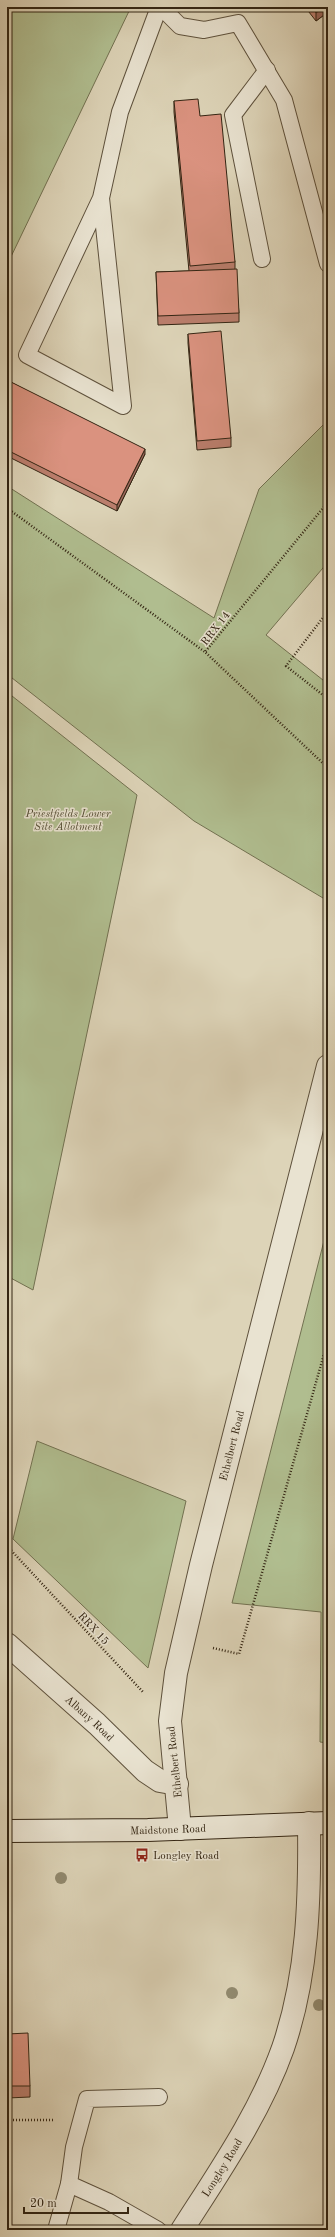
<svg xmlns="http://www.w3.org/2000/svg" width="335" height="2237" viewBox="0 0 335 2237" font-family="'Old Standard TT',serif">
  <rect width="100%" height="100%" fill="#ddd4b8"/>
  <filter id="stains"><feTurbulence type="fractalNoise" baseFrequency=".005" numOctaves="4"/><feColorMatrix values="0 0 0 0 .2 0 0 0 0 .09 0 0 0 0 .02 0 0 0 .5 -.17"/></filter>
  <radialGradient id="worn" r=".72"><stop offset=".6" stop-color="#630" stop-opacity="0"/><stop offset="1" stop-color="#630" stop-opacity=".3"/></radialGradient>
  <!-- green -->
  <g fill="#b0bd8f" stroke="#727151">
    <path d="M7 7H131L7 265Z"/>
    <path d="M328 420V562L266 635 328 684V901L194 821 7 674V486L214 618 259 489Z"/>
    <path d="M7 692 137 795 33 1290 7 1276Z"/>
    <path d="M328 1225V1743L320 1742 321 1612 232 1603Z"/>
    <path d="M37 1441 186 1501 148 1668 13 1539Z"/>
  </g>
  <g fill="none" stroke-linecap="round" stroke-linejoin="round">
    <!-- service casing -->
    <g stroke="#5e513c" stroke-width="18">
      <g id="service">
        <path d="M161 7 180 26 204 30 238 23 284 100 328 264"/>
        <path d="M101 198 123 406 27 355 101 198 120 112 159 7"/>
        <path d="M262 259 233 115 267 70"/>
        <path d="M56 2230 69 2184"/>
        <path d="M158 2230 109 2202 69 2184 74 2147 87 2099 159 2097"/>
      </g>
    </g>
    <!-- minor casing -->
    <g stroke="#5e513c" stroke-width="24">
      <g id="minor">
        <path id="s1" d="M7 1644 97 1724 145 1771 160 1781 177 1784"/>
        <path id="s2" d="M180 1829 170 1721 176 1673 201 1565 328 1066"/>
        <path id="s3" d="M182 2230C219 2172 260 2113 283 2048 308 1975 310 1899 309 1823"/>
      </g>
    </g>
    <!-- secondary casing -->
    <g stroke="#332513" stroke-width="24">
      <g id="secondary">
        <path id="s4" d="M7 1831 148 1830 328 1823"/>
      </g>
    </g>
    <!-- path -->
    <g stroke="#332513" stroke-width="2.5" stroke-dasharray="1 2" stroke-linecap="butt">
      <path d="M328 502 205 652 328 768"/>
      <path d="M7 508 205 652"/>
      <path d="M328 611 286 666 328 699"/>
      <path d="M7 1546 143 1692"/>
      <path d="M213 1648 239 1654 328 1340"/>
      <path d="M7 2120H55"/>
    </g>
    <!-- service -->
    <use href="#service" stroke="#e9e3d1" stroke-width="16"/>
    <!-- minor -->
    <use href="#minor" stroke="#e9e3d1" stroke-width="22"/>
    <!-- secondary -->
    <use href="#secondary" stroke="#e9e3d1" stroke-width="22"/>
  </g>
  <!-- trees -->
  <g fill="#91896e">
    <circle cx="61" cy="1878" r="6"/>
    <circle cx="232" cy="1993" r="6"/>
    <circle cx="319" cy="2005" r="6"/>
  </g>
  <!-- wall -->
  <g fill="#bb7e6d" stroke="#332513">
    <path d="M305 7H328V12L316 21Z"/>
    <path d="M174 101 200 116 235 262V269L239 313V322L158 325 156 272 189 271 174 112Z"/>
    <path d="M188 334 231 438V447L197 450 188 343Z"/>
    <path d="M7 380 145 454 117 511 7 456Z"/>
    <path d="M7 2034 30 2086V2097L7 2098Z"/>
  </g>
  <!-- shaded-wall -->
  <g fill="#996659" stroke="#332513">
    <path d="M323 7H328V12L316 21V13Z"/>
    <path d="M145 449V454L117 511V505Z"/>
  </g>
  <!-- building -->
  <g fill="#da927f" stroke="#332513">
    <path d="M312 7H323L316 13Z"/>
    <path d="M198 99 200 116 221 114 235 262 190 266 174 101Z"/>
    <path d="M237 269 239 313 158 316 156 272Z"/>
    <path d="M221 331 231 438 197 441 188 334Z"/>
    <path d="M7 380 145 449 117 505 7 450Z"/>
    <path d="M28 2033 30 2086H7V2034Z"/>
  </g>
  <!-- icons -->
  <defs>
    <g id="bus-bare" transform="scale(1.08)"><path d="M-5-6H5V4H4V6H2V4H-2V6H-4V4H-5ZM-3.5-4V0h7V-4ZM-3.5 1.2v1.5H-2V1.2ZM2 1.2v1.5H3.5V1.2Z" fill="#8f2418" stroke="#e9e3d1" stroke-width="2.5" paint-order="stroke"/></g>
  </defs>
  <g fill-rule="evenodd">
    <use href="#bus-bare" x="142" y="1855"/>
  </g>
  <g text-anchor="middle" stroke-width="3" stroke-linejoin="round" paint-order="stroke">
    <!-- street labels -->
    <g font-size="11" fill="#332513" stroke="#e9e3d1">
      <text transform="translate(215 628) rotate(-52)" y="4">RRX 14</text>
      <text dy="4" stroke="none"><textPath href="#s2" startOffset="391">Ethelbert Road</textPath></text>
      <text transform="translate(94 1628) rotate(47)" y="4">RRX 15</text>
      <text dy="4" stroke="none"><textPath href="#s1" startOffset="111">Albany Road</textPath></text>
      <text transform="translate(174 1762) rotate(-96)" y="4">Ethelbert Road</text>
      <text dy="4" stroke="none"><textPath href="#s4" startOffset="161">Maidstone Road</textPath></text>
      <text dy="4" stroke="none"><textPath href="#s3" startOffset="74">Longley Road</textPath></text>
    </g>
    <!-- park labels -->
    <g font-size="11" font-style="italic" fill="#524b32" stroke="#e9e3d1">
      <text x="68" y="817">Priestfields Lower<tspan x="68" dy="13">Site Allotment</tspan></text>
    </g>
    <!-- poi labels -->
    <g font-size="11" fill="#332513" stroke="#e9e3d1" text-anchor="start">
      <text x="153" y="1859">Longley Road</text>
    </g>
  </g>
  <!-- margin -->
  <rect width="335" height="2237" fill="none" stroke="#ddd4b8" stroke-width="24"/>
  <rect x="8" y="8" width="319" height="2221" fill="none" stroke="#332513" stroke-width="2"/>
  <rect x="12" y="12" width="311" height="2213" fill="none" stroke="#332513"/>
  <!-- scale -->
  <path d="M24 2207v6h104v-6" fill="none" stroke="#332513" stroke-width="2"/>
  <text x="30" y="2207" font-size="12" fill="#332513" stroke="#e9e3d1" stroke-width="3" paint-order="stroke">20 m</text>
  <rect width="100%" height="100%" filter="url(#stains)"/>
  <rect width="100%" height="100%" fill="url(#worn)"/>
</svg>
